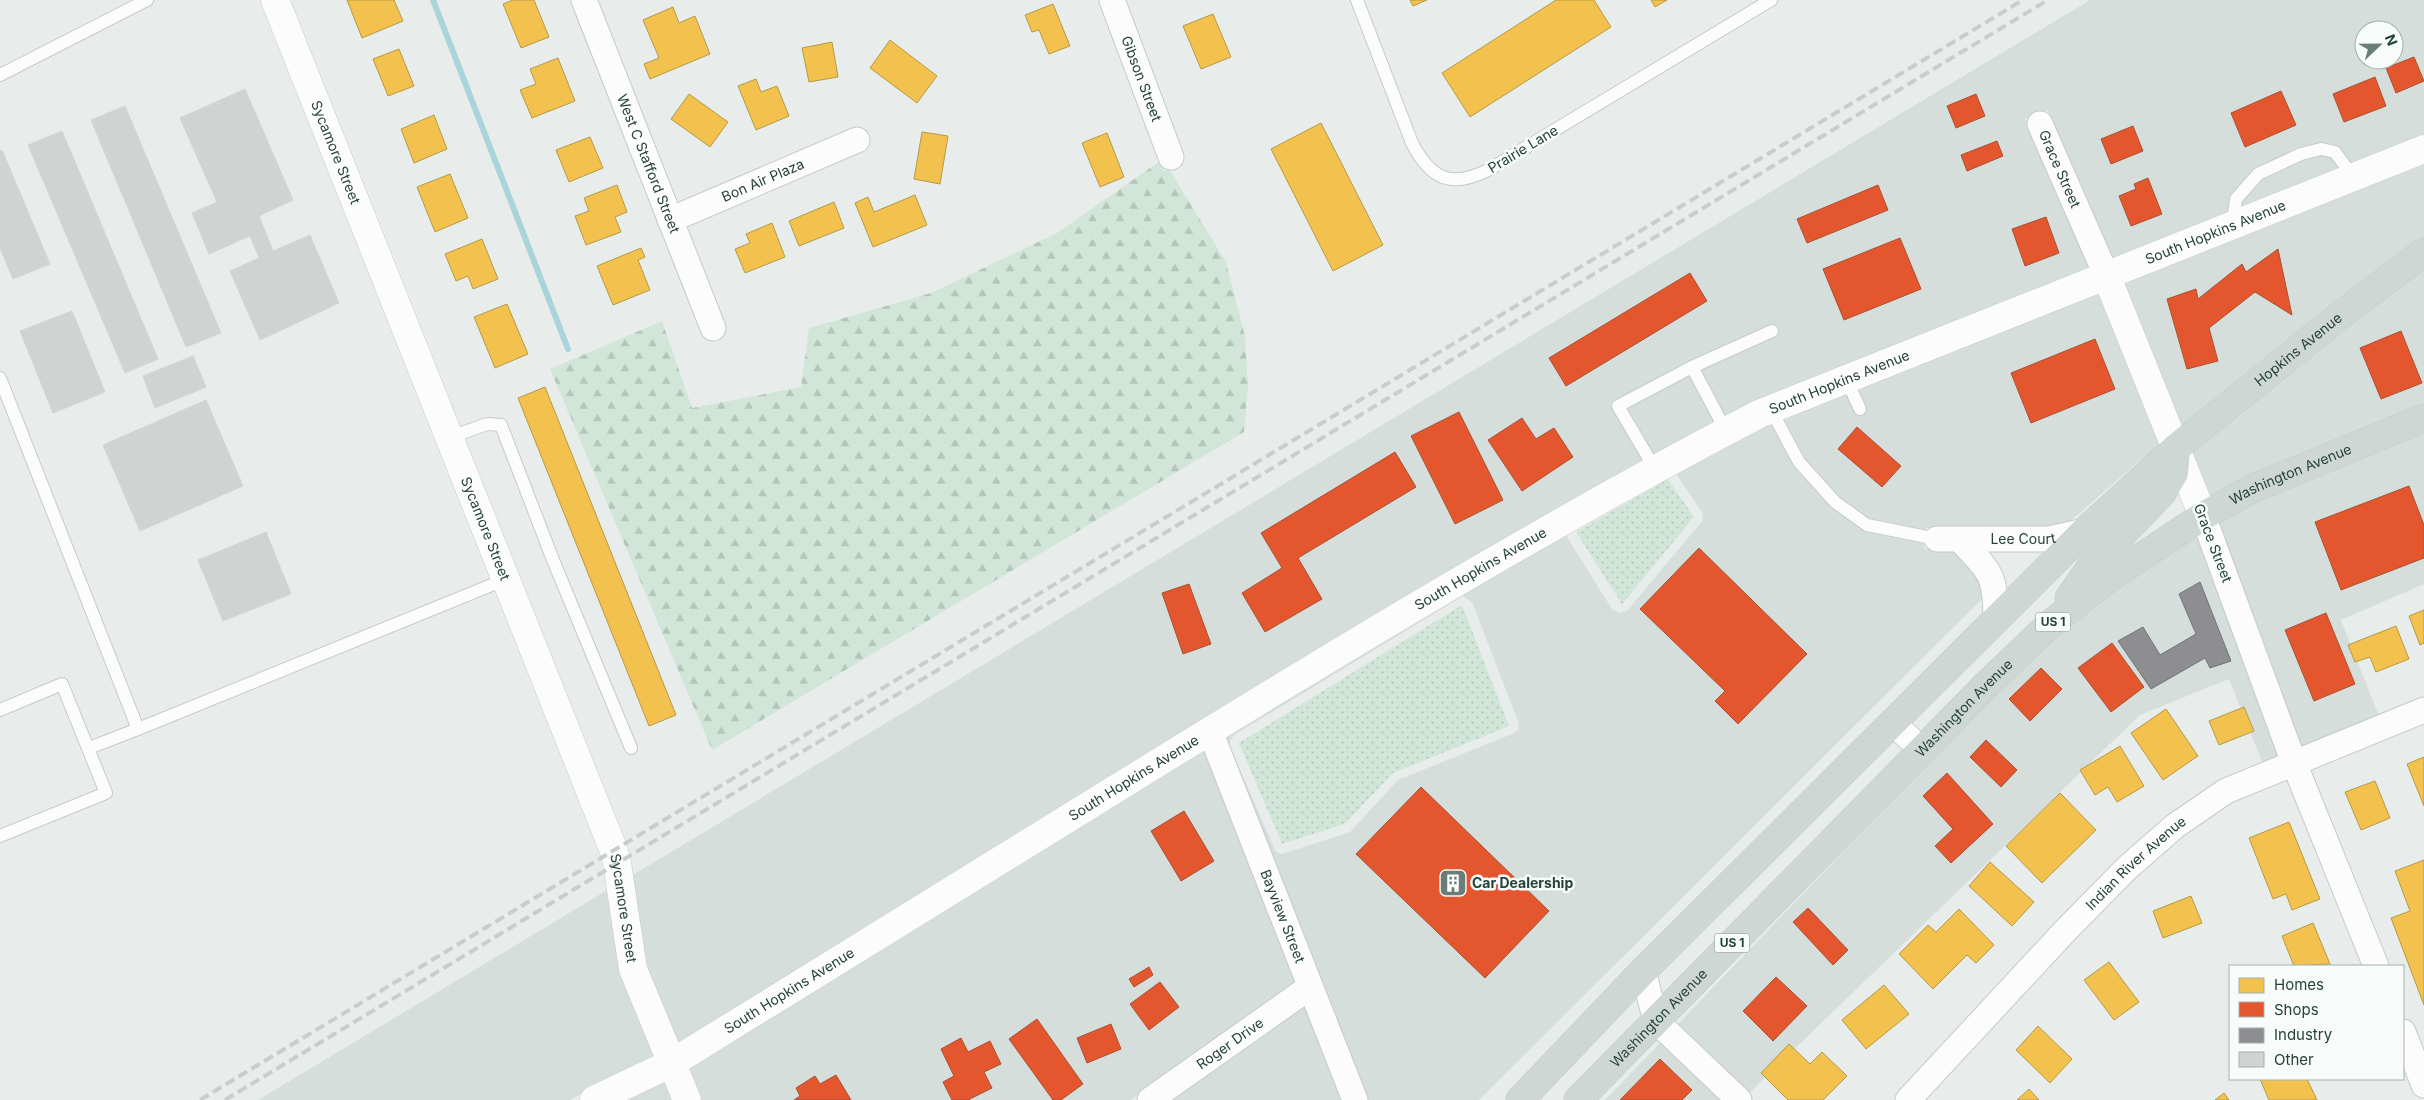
<svg xmlns="http://www.w3.org/2000/svg" width="2424" height="1100" viewBox="0 0 2424 1100" font-family="Inter,sans-serif">
  <defs>
    <pattern id="grass-dots" width="8" height="8" patternUnits="userSpaceOnUse" patternTransform="scale(1.25)"><rect width="8" height="8" fill="#d1e6d8"/><path d="M2 2h.1M6 6h.1" fill="none" stroke="#b3c6ba" stroke-width="1.8" stroke-linecap="round"/></pattern>
    <pattern id="forest-firs" width="22" height="20" patternUnits="userSpaceOnUse" patternTransform="scale(1.25)"><rect width="22" height="20" fill="#d1e6d8"/><path d="M5 1l3.5 6h-7zM16 11l3.5 6h-7z" fill="#b3c6ba"/></pattern>
  </defs>
  <rect width="100%" height="100%" fill="#e8edeb"/>
  <!-- built -->
  <g fill="#d6dedb" fill-rule="evenodd">
    <path d="M2090 0H2424V138L2114 263 2047 110 2025 119 2092 272 1850 366 678 1046 644 966 631 876ZM2364 30H2394V60H2364Z"/>
    <path d="M2424 161V240L2181 430 2122 282Z"/>
    <path d="M2424 266V407L2209 500 2190 451Z"/>
    <path d="M2100 291 2162 446 2141 465 2139 461 2067 524 2048 528 1966 529 1962 525 1957 529 1926 528 1924 549 1954 550 1981 581 1984 597 1479 1100H1368L1324 990 1326 989 1321 982 1224 735 1566 531 1567 537 1612 609 1620 613 1627 611 1703 520 1702 512 1674 471 1764 424ZM1463 596 1472 602 1519 724 1518 730 1512 734 1398 780 1350 832 1282 854 1276 852 1230 747V741L1234 735Z"/>
    <path d="M2424 430V584L2341 620 2379 716 2301 748 2217 520 2259 498Z"/>
    <path d="M2196 533 2279 757 2263 764 2229 679 2140 715 1749 1093 1677 1025 2015 673 2112 589Z"/>
    <path d="M1204 747 1296 984 1131 1100H700L687 1066Z"/>
    <path d="M609 889 657 1058 569 1100H258Z"/>
    <path d="M1304 1005 1342 1100H1168Z"/>
    <path d="M1661 1042 1722 1100H1605Z"/>
    <path d="M665 1078 674 1100H618Z"/>
  </g>
  <!-- grass -->
  <g fill="url(#grass-dots)">
    <path d="M1668 479 1694 517 1622 604 1576 532Z"/>
    <path d="M1462 605 1509 726 1393 773 1345 824 1282 844 1239 743Z"/>
  </g>
  <!-- forest -->
  <path fill="url(#forest-firs)" d="M1160 161 1164 171 1169 169 1226 262 1245 336 1248 387 1244 432 712 750 550 369 662 321 692 408 801 387 809 328 931 293 1057 233Z"/>
  <!-- homes -->
  <g fill="#f2c14e" stroke="#b49b48">
    <path d="M347 0H394L403 21 362 38Z"/>
    <path d="M513 0H534L549 37 521 48 503 4Z"/>
    <path d="M1410 0H1427L1413 6Z"/>
    <path d="M1556 0H1594L1611 27 1470 117 1442 73Z"/>
    <path d="M1651 0H1667L1655 7Z"/>
    <path d="M1053 4 1070 46 1049 54 1039 30 1032 32 1025 15Z"/>
    <path d="M673 7 679 23 695 16 710 54 650 79 644 64 659 58 643 20Z"/>
    <path d="M1213 14 1231 57 1201 69 1183 26Z"/>
    <path d="M890 40 937 76 917 103 870 68Z"/>
    <path d="M832 42 838 77 809 82 802 48Z"/>
    <path d="M399 49 414 86 388 96 373 59Z"/>
    <path d="M558 58 575 101 532 118 520 90 536 84 530 69Z"/>
    <path d="M756 79 761 92 777 86 789 116 756 130 738 86Z"/>
    <path d="M689 94 728 122 710 147 671 119Z"/>
    <path d="M434 115 447 149 414 163 401 129Z"/>
    <path d="M1321 123 1383 245 1333 271 1271 149Z"/>
    <path d="M922 132 948 136 940 184 914 179Z"/>
    <path d="M1107 133 1124 177 1100 187 1082 143Z"/>
    <path d="M590 137 603 168 569 182 556 150Z"/>
    <path d="M450 174 468 218 435 232 417 187Z"/>
    <path d="M617 185 627 212 615 217 621 232 586 245 575 216 589 211 584 198Z"/>
    <path d="M915 195 927 225 873 247 855 203 868 197 874 212Z"/>
    <path d="M834 202 844 228 799 246 789 221Z"/>
    <path d="M772 223 785 257 745 273 735 249 750 243 746 234Z"/>
    <path d="M482 239 498 279 473 289 468 276 456 281 445 254Z"/>
    <path d="M641 248 645 257 638 260 650 290 613 305 597 266Z"/>
    <path d="M507 304 528 354 495 368 474 317Z"/>
    <path d="M545 387 676 715 649 726 518 398Z"/>
    <path d="M2424 610V643L2420 645 2409 616Z"/>
    <path d="M2396 626 2409 659 2376 672 2370 657 2355 662 2348 645Z"/>
    <path d="M2244 707 2254 731 2219 745 2209 721Z"/>
    <path d="M2166 709 2198 756 2163 780 2131 733Z"/>
    <path d="M2120 746 2144 786 2117 802 2108 787 2095 795 2080 770Z"/>
    <path d="M2424 757V806L2407 764Z"/>
    <path d="M2375 781 2390 818 2361 830 2345 792Z"/>
    <path d="M2060 793 2096 830 2042 883 2006 846Z"/>
    <path d="M2289 822 2320 899 2292 910 2286 894 2273 899 2249 838Z"/>
    <path d="M2424 860V1005L2391 918 2410 911 2395 871Z"/>
    <path d="M1990 862 2034 902 2012 926 1969 886Z"/>
    <path d="M2191 896 2202 923 2163 938 2153 911Z"/>
    <path d="M1959 909 1994 945 1976 963 1967 955 1933 989 1899 954 1928 925 1936 932Z"/>
    <path d="M2313 923 2330 964 2294 966 2282 936Z"/>
    <path d="M2109 962 2139 1002 2114 1020 2084 980Z"/>
    <path d="M1884 985 1909 1014 1866 1049 1842 1020Z"/>
    <path d="M2038 1026 2072 1059 2050 1083 2016 1050Z"/>
    <path d="M1789 1044 1810 1064 1822 1052 1847 1076 1823 1100H1788L1761 1073Z"/>
    <path d="M2260 1079H2307L2317 1100H2269Z"/>
    <path d="M2029 1089 2039 1100H2017Z"/>
    <path d="M2224 1093 2229 1100H2215Z"/>
  </g>
  <!-- shops -->
  <g fill="#e4572e" stroke="#aa5132">
    <path d="M2414 57 2424 81 2396 93 2386 68Z"/>
    <path d="M2375 77 2386 106 2344 122 2333 94Z"/>
    <path d="M2281 91 2296 125 2245 147 2231 113Z"/>
    <path d="M1976 94 1985 116 1956 128 1947 106Z"/>
    <path d="M2133 126 2143 151 2111 164 2101 139Z"/>
    <path d="M1997 141 2003 156 1967 171 1961 155Z"/>
    <path d="M2148 178 2162 214 2131 226 2119 196 2136 189 2134 184Z"/>
    <path d="M1878 185 1888 210 1807 243 1797 219Z"/>
    <path d="M2046 217 2059 253 2025 266 2012 229Z"/>
    <path d="M1900 238 1921 289 1844 320 1823 269Z"/>
    <path d="M2278 249 2292 315 2255 292 2209 328 2218 361 2187 369 2167 299 2196 289 2198 299 2242 264 2246 272Z"/>
    <path d="M1690 273 1707 301 1566 386 1549 358Z"/>
    <path d="M2401 331 2422 383 2381 399 2360 348Z"/>
    <path d="M2095 339 2115 389 2031 423 2011 373Z"/>
    <path d="M1459 412 1503 500 1455 524 1411 436Z"/>
    <path d="M1522 418 1536 439 1554 428 1573 457 1522 491 1488 440Z"/>
    <path d="M1857 427 1901 466 1882 487 1838 449Z"/>
    <path d="M1395 452 1416 487 1298 558 1322 599 1265 632 1242 593 1282 568 1261 533Z"/>
    <path d="M2409 486 2424 525V558L2341 590 2315 522Z"/>
    <path d="M1699 548 1807 654 1738 724 1715 701 1725 691 1640 609Z"/>
    <path d="M1189 584 1211 644 1183 654 1162 593Z"/>
    <path d="M2326 613 2355 684 2314 701 2285 630Z"/>
    <path d="M2112 643 2144 687 2111 712 2078 668Z"/>
    <path d="M2041 668 2062 689 2030 721 2009 699Z"/>
    <path d="M1986 740 2017 770 2001 787 1970 757Z"/>
    <path d="M1947 773 1993 824 1951 863 1935 846 1953 829 1923 796Z"/>
    <path d="M1421 787 1549 911 1485 978 1356 854Z"/>
    <path d="M1184 811 1214 861 1181 881 1151 831Z"/>
    <path d="M1808 908 1848 950 1833 965 1793 922Z"/>
    <path d="M1149 967 1153 975 1134 987 1129 979Z"/>
    <path d="M1776 977 1807 1006 1773 1041 1743 1011Z"/>
    <path d="M1160 982 1179 1007 1149 1030 1130 1004Z"/>
    <path d="M1037 1019 1083 1084 1061 1100H1053L1009 1039Z"/>
    <path d="M1111 1024 1121 1049 1087 1063 1077 1038Z"/>
    <path d="M961 1038 968 1052 990 1041 1001 1064 984 1072 992 1088 968 1100H952L943 1082 954 1076 941 1049Z"/>
    <path d="M1660 1059 1692 1090 1682 1100H1620Z"/>
    <path d="M836 1075 851 1100H794L800 1096 796 1088 815 1076 820 1084Z"/>
  </g>
  <!-- industry -->
  <path fill="#8d8d92" stroke="#6e7678" d="M2200 582 2231 661 2210 668 2205 658 2151 689 2118 641 2143 627 2160 655 2196 634 2179 594Z"/>
  <g fill="none" stroke-linecap="round" stroke-linejoin="round">
    <!-- stream -->
    <path stroke="#a9d4db" stroke-width="6" d="M433 0 568 349"/>
  </g>
  <!-- building -->
  <g fill="#cfd4d2" stroke="#d1d6d4">
    <path d="M245 89 293 200 259 216 273 251 310 235 339 303 260 340 230 271 259 258 250 236 209 254 192 213 217 202 180 118Z"/>
    <path d="M125 106 221 333 186 347 91 120Z"/>
    <path d="M62 131 158 359 125 373 28 145Z"/>
    <path d="M2 150 50 264 13 279 0 248V151Z"/>
    <path d="M72 311 105 392 53 413 20 331Z"/>
    <path d="M193 356 206 387 155 408 143 376Z"/>
    <path d="M206 400 243 486 140 531 103 445Z"/>
    <path d="M266 532 291 594 223 621 198 560Z"/>
  </g>
  <g fill="none" stroke-linecap="round" stroke-linejoin="round">
    <!-- service casing -->
    <g stroke="#c5cac8" stroke-width="14">
      <g id="service">
        <path d="M1357 0 1412 143C1431 180 1452 189 1490 169L1771 0"/>
        <path d="M0 75 147 0"/>
        <path d="M2232 227 2236 199 2258 174 2301 154 2321 149 2335 152 2354 178"/>
        <path d="M1692 367 1772 331"/>
        <path d="M0 378 138 729 504 580"/>
        <path d="M1846 379 1860 409"/>
        <path d="M1771 410 1799 462 1835 502 1867 525 1937 539"/>
        <path d="M448 438 487 424 501 425 553 560 631 748"/>
        <path d="M1655 469 1618 406 1692 367 1726 431"/>
        <path d="M0 710 62 684 106 793 0 836"/>
        <path d="M89 748 138 729"/>
      </g>
    </g>
    <!-- minor casing -->
    <g stroke="#c5cac8" stroke-width="27">
      <g id="minor">
        <path id="s1" d="M584 0 713 328"/>
        <path id="s2" d="M1112 0 1171 157"/>
        <path id="s3" d="M2040 124 2107 277"/>
        <path id="s4" d="M670 220 857 140"/>
        <path d="M2203 516 2294 763 2376 966"/>
        <path id="s5" d="M1937 539H2049L2085 531"/>
        <path d="M1960 540C1990 572 1995 572 1996 617"/>
        <path d="M1892 722 1922 750"/>
        <path id="s6" d="M1210 731 1355 1100"/>
        <path d="M1643 971 1656 1021 1739 1100"/>
        <path d="M2403 1032 2424 1085"/>
        <path id="s7" d="M1150 1100 1310 987"/>
        <path id="s8" d="M1908 1100 2065 931 2127 868 2175 826 2226 791 2424 710"/>
      </g>
    </g>
    <!-- tertiary casing -->
    <g stroke="#c5cac8" stroke-width="29">
      <g id="tertiary">
        <path id="s9" d="M275 0 614 851 617 863 633 969 687 1100"/>
        <path d="M2107 277 2203 516"/>
        <path id="s10" d="M594 1100 672 1063C822 970 972 878 1122 785 1331 656 1541 528 1759 414L2424 149"/>
      </g>
    </g>
    <!-- primary casing -->
    <g stroke="#c3ccc9" stroke-width="29">
      <g id="primary">
        <path d="M2069 598 2091 567 2162 493 2174 473 2176 448"/>
        <path id="s11" d="M1520 1100 1643 971 2085 531 2176 448 2342 314 2424 252"/>
        <path id="s12" d="M1578 1100 1987 684 2049 625 2105 581 2203 516 2254 488 2424 418"/>
      </g>
    </g>
    <!-- service -->
    <use href="#service" stroke="#fcfcfc" stroke-width="12"/>
    <!-- minor -->
    <use href="#minor" stroke="#fcfcfc" stroke-width="25"/>
    <!-- tertiary -->
    <use href="#tertiary" stroke="#fcfcfc" stroke-width="28"/>
    <!-- primary -->
    <use href="#primary" stroke="#cfd7d5" stroke-width="28"/>
    <!-- rail -->
    <g stroke="#c9cdcc" stroke-width="4" stroke-dasharray="10 5" stroke-linecap="butt">
      <path d="M200 1100 2023 0"/>
      <path d="M225 1100 2048 0"/>
    </g>
  </g>
  <!-- icons -->
  <defs>
    <g id="building-square" transform="scale(1.4375)"><rect x="-9" y="-9" width="18" height="18" rx="4" fill="#697e78" stroke="#f7fbf9"/><path d="M-4-6H4V6H1V3H-1V6H-4ZM-2.5-4.3h1.7v1.8h-1.7ZM.8-4.3h1.7v1.8H.8ZM-2.5-1h1.7V.8h-1.7ZM.8-1h1.7V.8H.8Z" fill="#fff"/></g>
  </defs>
  <g fill-rule="evenodd">
    <use href="#building-square" x="1453" y="883"/>
  </g>
  <g text-anchor="middle" stroke-width="5" stroke-linejoin="round" paint-order="stroke">
    <!-- shield labels -->
    <g fill="#f7fbf9" stroke="#637a73" stroke-width="1">
      <rect x="2035.5" y="612.5" width="35" height="19" rx="4"/>
      <rect x="1714.5" y="933.5" width="35" height="19" rx="4"/>
    </g>
    <g font-size="12" font-weight="bold" fill="#24423a">
      <text x="2053" y="626">US 1</text>
      <text x="1732" y="947">US 1</text>
    </g>
    <!-- street labels -->
    <g font-size="14" fill="#24423a" stroke="#f7fbf9">
      <text dy="5" stroke="none"><textPath href="#s2" startOffset="84">Gibson Street</textPath></text>
      <text transform="translate(1523 149) rotate(-31)" y="5">Prairie Lane</text>
      <text dy="5" stroke="none"><textPath href="#s9" startOffset="164">Sycamore Street</textPath></text>
      <text dy="5" stroke="none"><textPath href="#s1" startOffset="176">West C Stafford Street</textPath></text>
      <text dy="5" stroke="none"><textPath href="#s3" startOffset="49">Grace Street</textPath></text>
      <text dy="5" stroke="none"><textPath href="#s4" startOffset="101">Bon Air Plaza</textPath></text>
      <text dy="5" stroke="none"><textPath href="#s10" startOffset="1844">South Hopkins Avenue</textPath></text>
      <text dy="5" stroke="none"><textPath href="#s11" startOffset="1082">Hopkins Avenue</textPath></text>
      <text dy="5" stroke="none"><textPath href="#s10" startOffset="1439">South Hopkins Avenue</textPath></text>
      <text dy="5" stroke="none"><textPath href="#s12" startOffset="955">Washington Avenue</textPath></text>
      <text dy="5" stroke="none"><textPath href="#s9" startOffset="569">Sycamore Street</textPath></text>
      <text dy="5" stroke="none"><textPath href="#s5" startOffset="86">Lee Court</textPath></text>
      <text transform="translate(2213 543) rotate(69)" y="5">Grace Street</text>
      <text dy="5" stroke="none"><textPath href="#s10" startOffset="1034">South Hopkins Avenue</textPath></text>
      <text dy="5" stroke="none"><textPath href="#s12" startOffset="550">Washington Avenue</textPath></text>
      <text dy="5" stroke="none"><textPath href="#s10" startOffset="629">South Hopkins Avenue</textPath></text>
      <text dy="5" stroke="none"><textPath href="#s8" startOffset="329">Indian River Avenue</textPath></text>
      <text dy="5" stroke="none"><textPath href="#s9" startOffset="974">Sycamore Street</textPath></text>
      <text dy="5" stroke="none"><textPath href="#s6" startOffset="199">Bayview Street</textPath></text>
      <text dy="5" stroke="none"><textPath href="#s10" startOffset="224">South Hopkins Avenue</textPath></text>
      <text dy="5" stroke="none"><textPath href="#s12" startOffset="115">Washington Avenue</textPath></text>
      <text dy="5" stroke="none"><textPath href="#s7" startOffset="98">Roger Drive</textPath></text>
    </g>
    <!-- poi labels -->
    <g font-size="14" font-weight="bold" fill="#24423a" stroke="#f7fbf9" text-anchor="start">
      <text x="1472" y="888">Car Dealership</text>
    </g>
  </g>
  <!-- legend -->
  <rect x="2229" y="965" width="175" height="115" fill="#f7fbf9" stroke="#a3b1ad"/>
  <rect x="2239" y="978" width="25" height="15" fill="#f2c14e" stroke="#a3b1ad"/>
  <text x="2274" y="990" font-size="15" fill="#24423a">Homes</text>
  <rect x="2239" y="1002" width="25" height="15" fill="#e4572e" stroke="#a3b1ad"/>
  <text x="2274" y="1015" font-size="15" fill="#24423a">Shops</text>
  <rect x="2239" y="1028" width="25" height="15" fill="#8d8d92" stroke="#a3b1ad"/>
  <text x="2274" y="1040" font-size="15" fill="#24423a">Industry</text>
  <rect x="2239" y="1052" width="25" height="15" fill="#cfd4d2" stroke="#a3b1ad"/>
  <text x="2274" y="1065" font-size="15" fill="#24423a">Other</text>
  <!-- north arrow -->
  <g transform="translate(2379 45) rotate(68)"><circle r="24" fill="#f7fbf9" stroke="#a3b1ad"/>
  <path d="M0-4L9 19L0 12L-9 19Z" fill="#697e78"/>
  <text y="-8" font-size="14" font-weight="bold" text-anchor="middle" fill="#24423a">N</text>
  </g>
</svg>
